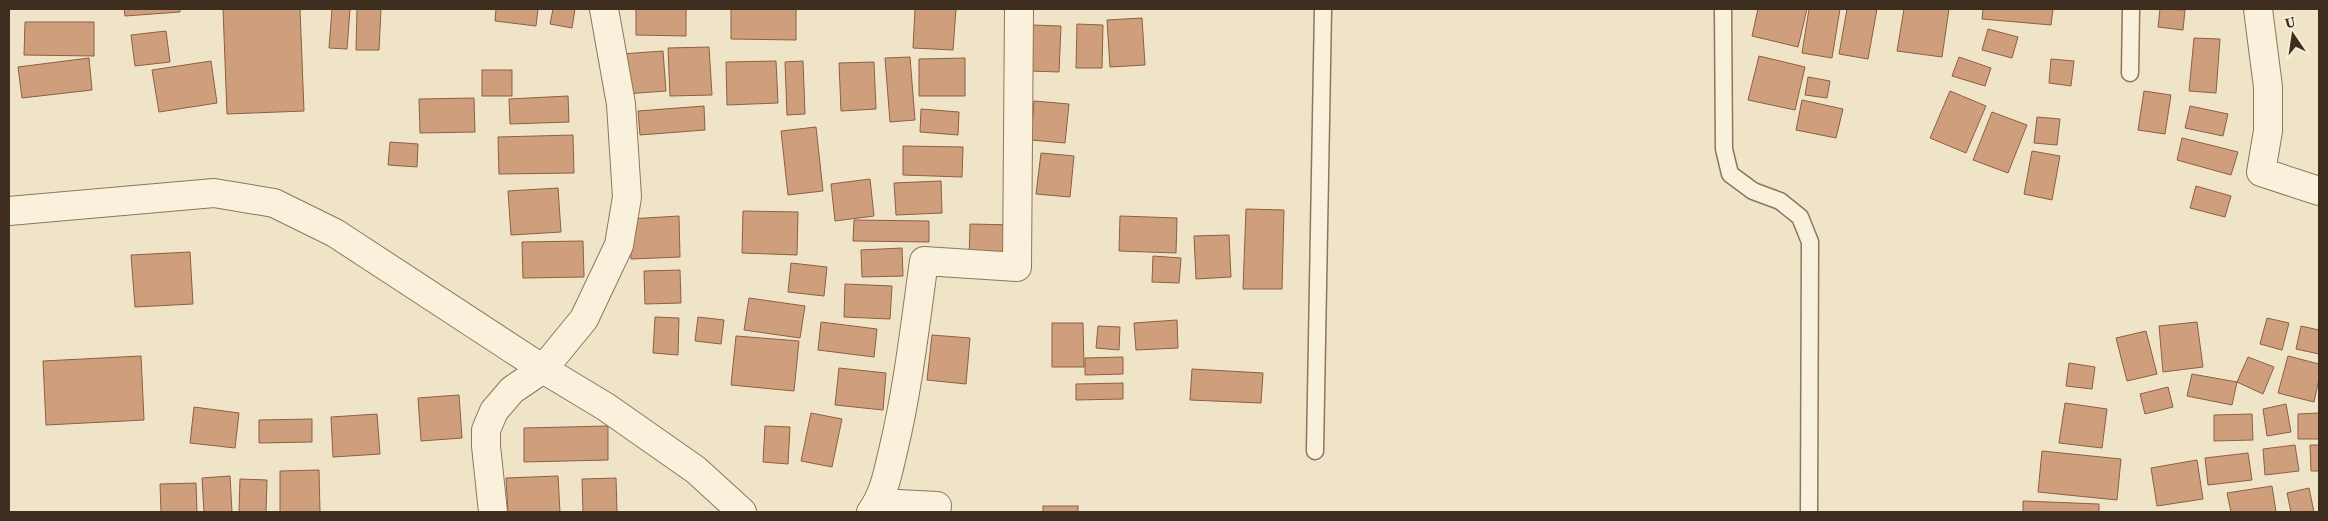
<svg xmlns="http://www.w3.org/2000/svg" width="2328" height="521" viewBox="0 0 2328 521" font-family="'Source Serif 4',serif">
  <rect width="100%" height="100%" fill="#f0e4c8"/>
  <!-- building -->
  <g fill="#cf9f7d" stroke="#8d5f41">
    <path d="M124 9H180V12L125 16Z"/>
    <path d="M223 9H300L304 111 227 114Z"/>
    <path d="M332 9H350L347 49 329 48Z"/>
    <path d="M357 9H381L379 50H356Z"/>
    <path d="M496 9H538L536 26 495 21Z"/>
    <path d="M553 9H575L572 28 550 24Z"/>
    <path d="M636 9H686V36L636 35Z"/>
    <path d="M731 9H796V40L731 39Z"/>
    <path d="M915 9H956L953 50 913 48Z"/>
    <path d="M1758 9H1807L1798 47 1752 36Z"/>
    <path d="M1809 9H1840L1832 58 1802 53Z"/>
    <path d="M1847 9H1877L1868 59 1839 54Z"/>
    <path d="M1904 9H1949L1942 57 1897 51Z"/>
    <path d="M1983 9H2053L2051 25 1982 19Z"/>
    <path d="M2160 9 2185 10 2183 30 2158 27Z"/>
    <path d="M1142 18 1145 65 1110 67 1107 20Z"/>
    <path d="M25 22H94V56L24 55Z"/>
    <path d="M1077 24 1103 25 1102 68H1076Z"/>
    <path d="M1032 25 1061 26 1059 72 1030 71Z"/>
    <path d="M1988 29 2018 37 2012 58 1982 50Z"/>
    <path d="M166 31 170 62 135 66 131 35Z"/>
    <path d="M2194 38 2220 39 2216 93 2189 91Z"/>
    <path d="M709 47 712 95 670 96 668 48Z"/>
    <path d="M663 51 666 91 625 94 621 54Z"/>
    <path d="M1759 56 1805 67 1795 110 1748 100Z"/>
    <path d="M910 57 915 120 890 122 885 58Z"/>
    <path d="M1959 57 1991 68 1985 86 1952 76Z"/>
    <path d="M89 58 92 90 22 98 18 67Z"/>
    <path d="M965 58V96H919V59Z"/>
    <path d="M2051 59 2074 61 2071 86 2049 83Z"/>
    <path d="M211 61 217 103 159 112 152 70Z"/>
    <path d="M776 61 778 103 727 105 726 62Z"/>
    <path d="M803 61 805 114 787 115 785 62Z"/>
    <path d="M874 62 876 109 841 111 839 63Z"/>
    <rect x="482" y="70" width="30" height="26"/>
    <path d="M1808 77 1830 81 1827 98 1805 95Z"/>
    <path d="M1950 91 1986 106 1966 153 1930 138Z"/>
    <path d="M2144 91 2171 95 2165 134 2138 130Z"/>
    <path d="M568 96 569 122 510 124 509 99Z"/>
    <path d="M474 98 475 132 420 133 419 99Z"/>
    <path d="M1802 100 1843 109 1836 138 1796 130Z"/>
    <path d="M1034 101 1069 104 1065 143 1031 140Z"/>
    <path d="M704 106 705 130 640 135 638 111Z"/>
    <path d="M2190 106 2228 114 2223 136 2185 128Z"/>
    <path d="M921 109 959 112 958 135 920 132Z"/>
    <path d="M1992 112 2027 125 2008 173 1973 160Z"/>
    <path d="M2037 117 2060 119 2057 145 2034 143Z"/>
    <path d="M816 127 823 191 788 195 781 131Z"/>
    <path d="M573 135 574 173 499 174 498 137Z"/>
    <path d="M2182 138 2238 152 2231 175 2177 160Z"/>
    <path d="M390 142 418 144 417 167 388 165Z"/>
    <path d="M903 146 963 147 962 177 903 175Z"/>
    <path d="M2032 151 2060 156 2052 200 2024 194Z"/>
    <path d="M1041 153 1074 156 1070 197 1036 194Z"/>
    <path d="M870 179 874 216 835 221 831 184Z"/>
    <path d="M941 181 942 213 896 215 894 183Z"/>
    <path d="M2196 186 2231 196 2225 217 2190 208Z"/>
    <path d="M558 188 561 232 511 235 508 191Z"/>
    <path d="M1246 209 1284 210 1282 289H1243Z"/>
    <path d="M743 211 798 212 797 255 742 253Z"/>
    <path d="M679 216 680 257 631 259 629 219Z"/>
    <path d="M1120 216 1177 218 1176 253 1119 251Z"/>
    <path d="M854 220 929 221V242L853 241Z"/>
    <path d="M970 224 1015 225 1014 262 969 261Z"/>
    <path d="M1229 235 1231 277 1196 279 1194 236Z"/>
    <path d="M583 241 584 277 523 278 522 242Z"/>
    <path d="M902 248 903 276 862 277 861 250Z"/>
    <path d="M190 252 193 304 135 307 131 255Z"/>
    <path d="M1153 256 1181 258 1179 283 1152 282Z"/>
    <path d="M791 263 827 267 824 296 788 292Z"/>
    <path d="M680 270 681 303 645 304 644 271Z"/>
    <path d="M845 284 892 286 890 319 844 317Z"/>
    <path d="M749 298 805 306 800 338 744 330Z"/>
    <path d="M655 317 679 318 678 355 653 353Z"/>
    <path d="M698 317 724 320 721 344 695 341Z"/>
    <path d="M2267 318 2289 323 2282 350 2260 344Z"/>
    <path d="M1177 320 1178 348 1136 350 1134 323Z"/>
    <path d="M821 322 877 329 874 357 818 350Z"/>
    <path d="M2197 322 2203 367 2163 372 2159 326Z"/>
    <path d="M1052 323H1083L1084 367H1052Z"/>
    <path d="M1098 326 1120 327 1119 350 1096 348Z"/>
    <path d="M2301 326 2319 330V354L2296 349Z"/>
    <path d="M2146 331 2157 374 2127 381 2116 338Z"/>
    <path d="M932 335 970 338 966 384 927 380Z"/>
    <path d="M736 336 799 341 794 391 731 385Z"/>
    <path d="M141 356 144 420 46 425 43 361Z"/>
    <path d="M2288 356 2319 364V379L2314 402 2278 393Z"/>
    <path d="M1123 357V374L1085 375V358Z"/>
    <path d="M2248 357 2274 367 2263 394 2237 382Z"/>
    <path d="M2069 363 2095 367 2092 389 2066 386Z"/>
    <path d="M839 368 886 373 883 410 835 405Z"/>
    <path d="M1192 369 1263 373 1261 403 1190 400Z"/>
    <path d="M2192 374 2237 382 2232 405 2187 396Z"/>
    <path d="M1123 383V399L1076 400V384Z"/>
    <path d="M2168 387 2173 407 2145 414 2140 394Z"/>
    <path d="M459 395 462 438 421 441 418 398Z"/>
    <path d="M2065 403 2107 409 2102 448 2059 443Z"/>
    <path d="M2286 404 2291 432 2267 436 2263 409Z"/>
    <path d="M194 407 239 413 235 448 190 443Z"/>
    <path d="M811 413 842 419 832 467 801 461Z"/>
    <path d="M2319 413V439H2298V414Z"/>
    <path d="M377 414 380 454 333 457 331 417Z"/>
    <path d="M2252 414 2253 440 2214 441V415Z"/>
    <path d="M312 419V442L259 443V420Z"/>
    <path d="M608 426V460L524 462V428Z"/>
    <path d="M765 426 790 427 788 464 763 462Z"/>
    <path d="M2295 445 2299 471 2265 475 2263 449Z"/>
    <path d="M2310 445H2319V471H2311Z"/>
    <path d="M2042 451 2121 459 2117 500 2038 492Z"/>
    <path d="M2248 453 2252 480 2208 485 2205 458Z"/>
    <path d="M2197 460 2203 499 2157 506 2151 468Z"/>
    <path d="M319 470 320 512H280V471Z"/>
    <path d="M230 476 232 512H204L202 478Z"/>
    <path d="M558 476 560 512H508L506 478Z"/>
    <path d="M616 478 617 512H583L582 479Z"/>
    <path d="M240 479 267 480 266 512H239Z"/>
    <path d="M196 483 197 512H161L160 484Z"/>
    <path d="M2272 486 2276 512H2231L2227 493Z"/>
    <path d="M2309 488 2314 512H2291L2287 493Z"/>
    <path d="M2023 501 2099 504V512H2023Z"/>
    <rect x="1043" y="506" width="35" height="6"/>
  </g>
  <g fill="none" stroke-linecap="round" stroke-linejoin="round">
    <!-- lane casing -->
    <g stroke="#8d765c" stroke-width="19">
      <g id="lane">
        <path d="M1723 9 1724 149 1730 174 1753 191 1780 201 1800 217 1810 242 1809 512"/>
        <path d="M2130 73 2131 9"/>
        <path d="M1315 451 1323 9"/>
      </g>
    </g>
    <!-- street casing -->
    <g stroke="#8d765c" stroke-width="30">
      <g id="street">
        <path d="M2258 9 2268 87V131L2261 172 2319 191"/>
        <path d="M9 211 214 193 274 203 335 233 543 369 606 407 696 470 742 512"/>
        <path d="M878 503 937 506 936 512"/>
        <path d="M493 512 486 446V430L494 411 512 390 543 369 584 319 619 245 627 197 621 104 604 9"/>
        <path d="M871 512C884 495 888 472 893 451 908 389 915 325 924 261L1017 267 1019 9"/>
      </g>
    </g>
    <!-- lane -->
    <use href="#lane" stroke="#faf1dc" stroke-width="16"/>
    <!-- street -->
    <use href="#street" stroke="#faf1dc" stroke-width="28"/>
  </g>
  <!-- border -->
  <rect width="2328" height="521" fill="none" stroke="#3d2e20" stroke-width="20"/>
  <!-- north arrow -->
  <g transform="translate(2293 35) rotate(347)" stroke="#f7eed8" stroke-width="4" paint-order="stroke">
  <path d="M0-4L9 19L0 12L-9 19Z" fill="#3d2e20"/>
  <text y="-8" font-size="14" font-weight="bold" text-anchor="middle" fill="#3d2e20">U</text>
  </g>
</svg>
